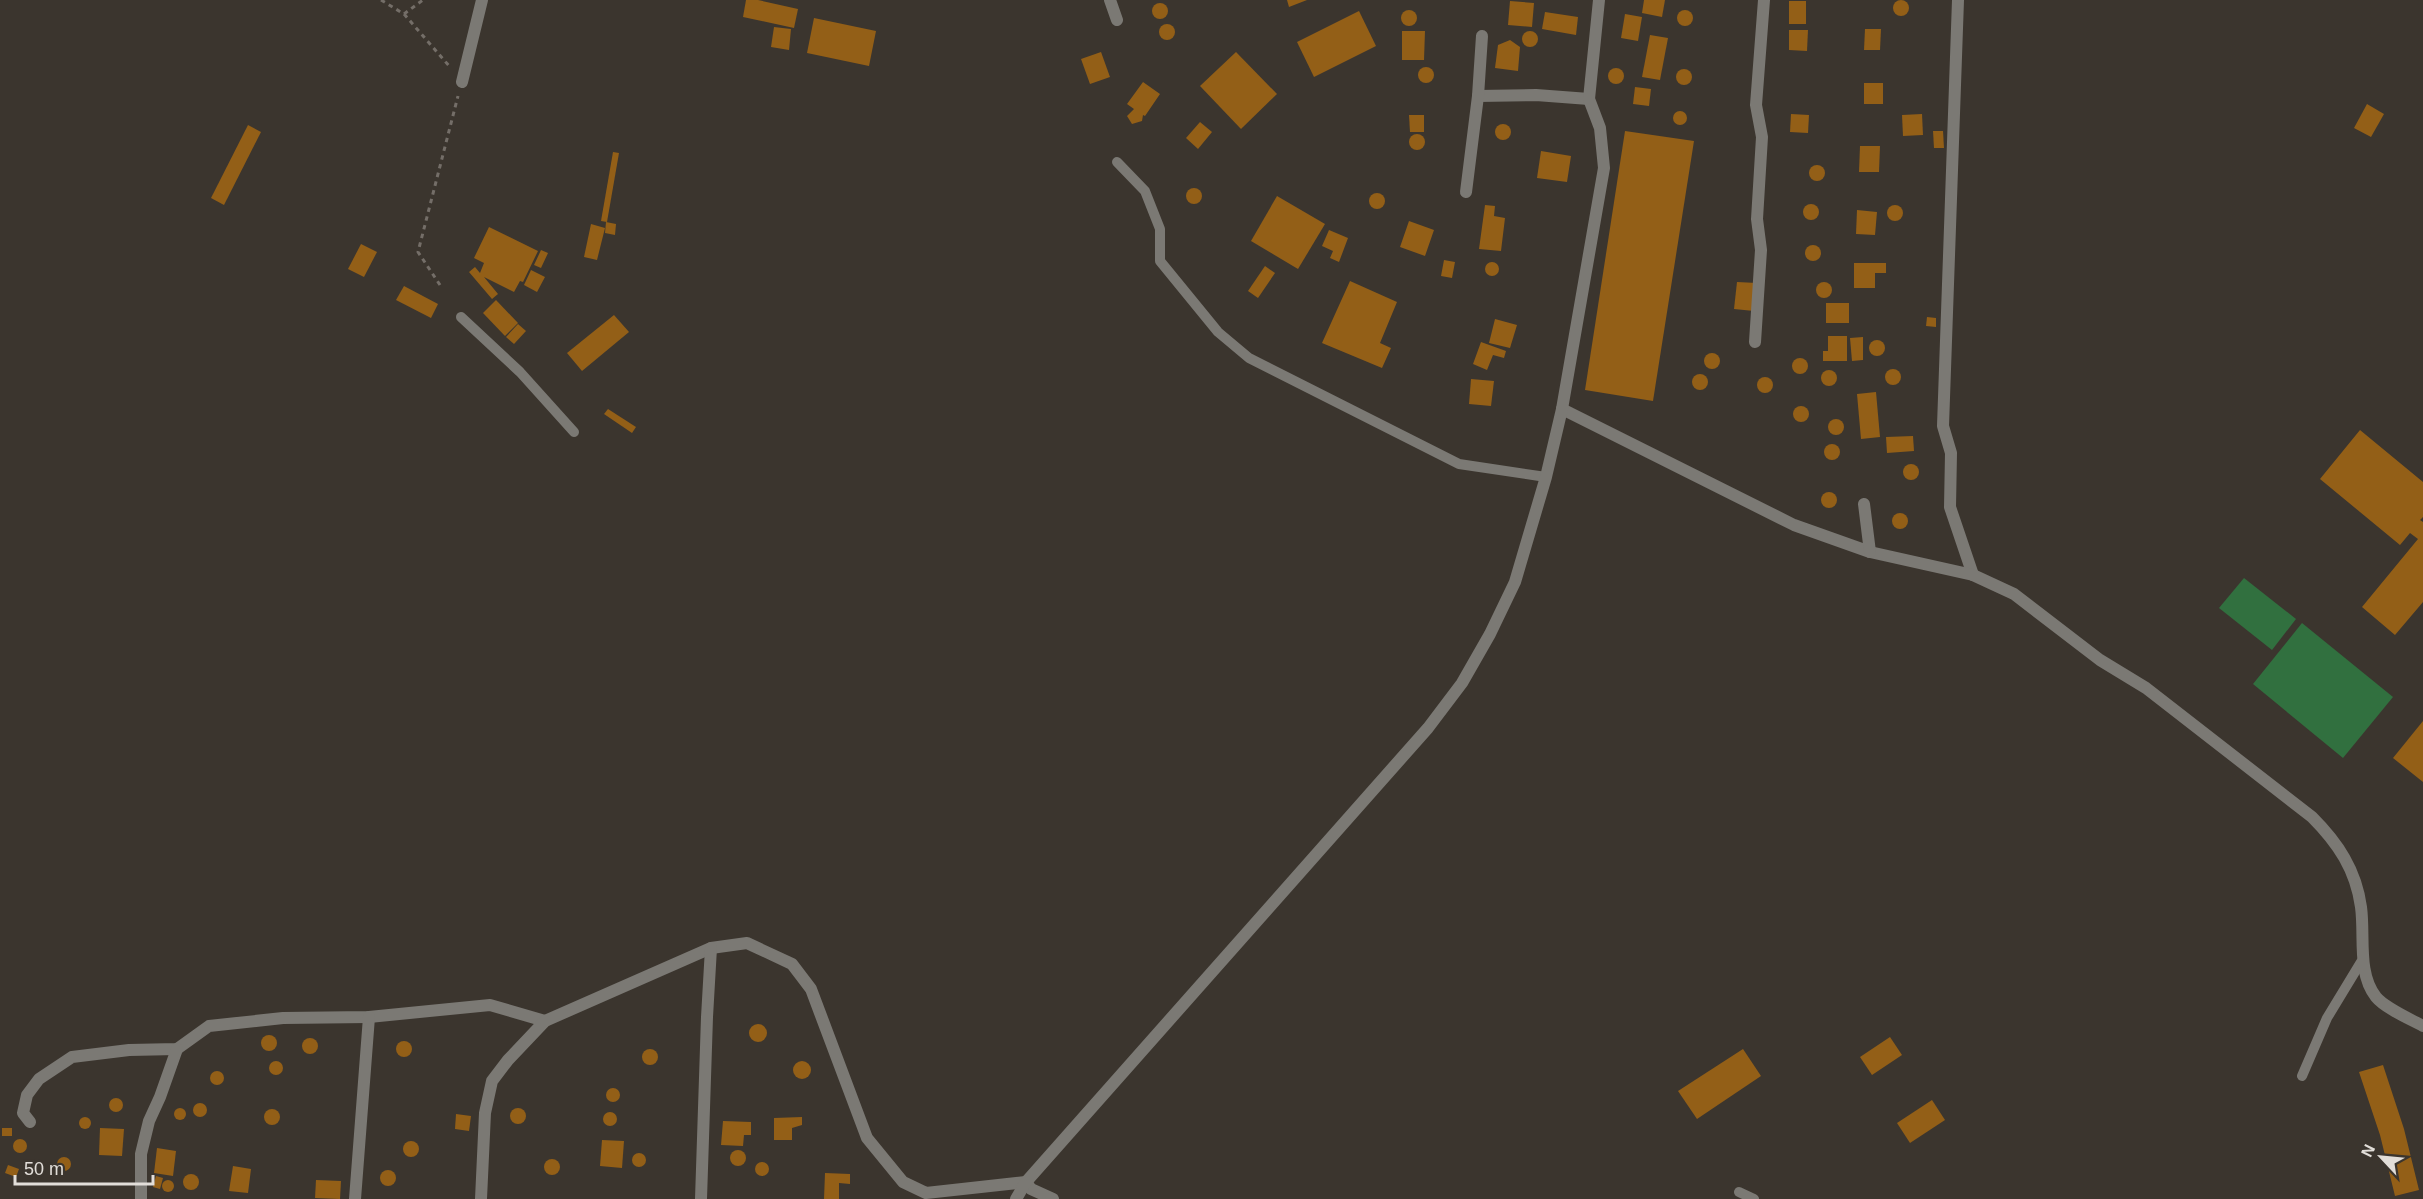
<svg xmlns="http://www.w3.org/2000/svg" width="2423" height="1199" viewBox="0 0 2423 1199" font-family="Arial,sans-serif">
  <rect width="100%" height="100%" fill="#3b352e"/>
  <!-- park -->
  <g fill="#31703f">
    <path d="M2244 578 2296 619 2272 650 2219 608Z"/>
    <path d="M2302 623 2393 697 2343 758 2253 684Z"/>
  </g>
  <!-- building -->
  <g fill="#935f17">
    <path d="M746 0H758L798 9 794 28 743 17Z"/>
    <path d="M1287 0H1307L1289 7Z"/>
    <path d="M1644 0H1665L1662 17 1642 13Z"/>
    <circle cx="1901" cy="8" r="8"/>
    <path d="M1510 1 1534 3 1532 27 1508 25Z"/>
    <rect x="1789" y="1" width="17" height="23"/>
    <circle cx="1160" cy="11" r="8"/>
    <circle cx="1685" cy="18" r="8"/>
    <circle cx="1409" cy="18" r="8"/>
    <path d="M1359 11 1376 46 1314 77 1297 42Z"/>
    <path d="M1545 12 1578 17 1576 35 1542 29Z"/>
    <path d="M1625 14 1642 17 1638 41 1621 38Z"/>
    <path d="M814 18 876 31 869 66 807 53Z"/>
    <circle cx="1167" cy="32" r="8"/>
    <path d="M774 27 791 29 789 50 771 47Z"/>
    <path d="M1865 29H1881L1880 50H1864Z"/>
    <path d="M1789 30H1808L1807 51 1789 50Z"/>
    <path d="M1402 31H1425L1424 60H1402Z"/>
    <circle cx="1530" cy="39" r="8"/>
    <path d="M1650 35 1668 38 1660 80 1642 77Z"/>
    <path d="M1510 40 1520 47 1518 71 1495 68 1498 45Z"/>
    <path d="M1101 52 1110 77 1090 84 1081 59Z"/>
    <path d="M1236 52 1277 94 1241 129 1200 86Z"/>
    <circle cx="1426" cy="75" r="8"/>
    <circle cx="1616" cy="76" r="8"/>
    <circle cx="1684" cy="77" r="8"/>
    <path d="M1143 82 1160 94 1145 116 1143 115 1142 121 1132 124 1127 116 1134 109 1127 104Z"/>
    <rect x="1864" y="83" width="19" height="21"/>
    <path d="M1635 87 1651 89 1649 106 1633 104Z"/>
    <path d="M2367 104 2384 114 2371 137 2354 128Z"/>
    <circle cx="1680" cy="118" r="7"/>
    <path d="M1791 114 1809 115 1808 133 1790 132Z"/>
    <path d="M1922 114 1923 135 1903 136 1902 115Z"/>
    <path d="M1409 115H1424V132H1410Z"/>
    <path d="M1200 122 1212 132 1198 149 1186 138Z"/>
    <circle cx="1503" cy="132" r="8"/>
    <path d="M248 125 261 132 224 205 211 198Z"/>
    <path d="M1625 131 1694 141 1653 401 1585 390Z"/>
    <path d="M1933 131H1943L1944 148H1934Z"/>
    <circle cx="1417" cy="142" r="8"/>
    <path d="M1860 146H1880L1879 172H1859Z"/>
    <path d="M1541 151 1571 156 1567 182 1537 178Z"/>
    <path d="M613 152 619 153 607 222 601 221Z"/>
    <circle cx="1817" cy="173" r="8"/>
    <circle cx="1194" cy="196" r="8"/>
    <circle cx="1377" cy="201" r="8"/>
    <path d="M1277 196 1325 224 1298 269 1251 241Z"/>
    <circle cx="1811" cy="212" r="8"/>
    <path d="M1485 205 1495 206 1494 216 1505 218 1501 251 1479 249Z"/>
    <circle cx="1895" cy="213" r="8"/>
    <path d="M1857 210 1877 212 1875 235 1856 234Z"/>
    <path d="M1409 221 1434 230 1425 256 1400 247Z"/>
    <path d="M606 222 616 224 615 235 605 233Z"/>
    <path d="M591 224 605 228 597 260 584 257Z"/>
    <path d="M489 227 538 251 523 282 520 281 514 292 484 277 498 294 492 299 469 272 475 267 480 273 484 263 474 258Z"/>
    <path d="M1329 230 1348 238 1339 262 1330 258 1333 251 1322 246Z"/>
    <path d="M361 244 377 252 364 277 348 269Z"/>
    <circle cx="1813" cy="253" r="8"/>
    <path d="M541 250 548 253 541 268 534 265Z"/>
    <path d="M1444 260 1455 262 1452 278 1441 276Z"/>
    <circle cx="1492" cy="269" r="7"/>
    <path d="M1854 263H1886V273H1875V288H1854Z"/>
    <path d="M1265 266 1275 273 1258 298 1248 291Z"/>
    <path d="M531 270 545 277 537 292 524 285Z"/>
    <path d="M1350 281 1397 302 1380 343 1391 348 1382 368 1322 343Z"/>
    <path d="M1737 282 1757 283 1754 311 1734 309Z"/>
    <circle cx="1824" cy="290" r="8"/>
    <path d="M404 286 438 304 431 318 396 300Z"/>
    <path d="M496 300 518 323 505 336 483 313Z"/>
    <rect x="1826" y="303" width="23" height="20"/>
    <path d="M614 315 629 332 582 371 567 353Z"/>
    <path d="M1927 317 1936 318V327L1926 326Z"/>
    <path d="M1495 319 1517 325 1510 348 1489 343Z"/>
    <path d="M518 324 526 331 514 344 506 337Z"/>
    <path d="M1828 336H1847V361H1823V351H1828Z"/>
    <path d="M1863 337V360L1852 361 1850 338Z"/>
    <circle cx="1877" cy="348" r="8"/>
    <path d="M1481 342 1506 351 1504 358 1493 355 1487 370 1473 364Z"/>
    <circle cx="1712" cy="361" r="8"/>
    <circle cx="1800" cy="366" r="8"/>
    <circle cx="1893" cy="377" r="8"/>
    <circle cx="1829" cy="378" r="8"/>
    <circle cx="1700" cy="382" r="8"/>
    <circle cx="1765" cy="385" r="8"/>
    <path d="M1471 379 1494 381 1491 406 1469 404Z"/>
    <path d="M1876 392 1880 437 1861 439 1857 394Z"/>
    <circle cx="1801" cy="414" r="8"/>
    <path d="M608 409 636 427 632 433 604 414Z"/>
    <circle cx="1836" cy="427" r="8"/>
    <path d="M2360 430 2423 482V517L2420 520 2423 522V602L2395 635 2362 607 2418 539 2410 533 2400 545 2320 479Z"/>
    <path d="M1913 436 1914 451 1887 453 1886 437Z"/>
    <circle cx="1832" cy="452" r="8"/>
    <circle cx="1911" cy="472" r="8"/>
    <circle cx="1829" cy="500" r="8"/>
    <circle cx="1900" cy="521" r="8"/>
    <path d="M2423 721V782L2393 758Z"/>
    <circle cx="758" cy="1033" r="9"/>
    <circle cx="269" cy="1043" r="8"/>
    <path d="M1890 1037 1902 1055 1872 1075 1860 1057Z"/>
    <circle cx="310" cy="1046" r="8"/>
    <circle cx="404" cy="1049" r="8"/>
    <circle cx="650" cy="1057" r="8"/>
    <path d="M1743 1049 1761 1076 1697 1119 1678 1091Z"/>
    <circle cx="802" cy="1070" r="9"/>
    <circle cx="276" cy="1068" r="7"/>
    <path d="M2383 1065 2404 1129 2419 1190 2395 1196 2380 1135 2359 1072Z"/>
    <circle cx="217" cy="1078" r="7"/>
    <circle cx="613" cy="1095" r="7"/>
    <circle cx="116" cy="1105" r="7"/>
    <path d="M1932 1100 1945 1120 1910 1143 1897 1123Z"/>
    <circle cx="200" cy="1110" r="7"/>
    <circle cx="180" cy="1114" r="6"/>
    <circle cx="518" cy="1116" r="8"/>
    <circle cx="272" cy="1117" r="8"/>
    <circle cx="610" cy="1119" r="7"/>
    <path d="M456 1114 471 1116 469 1131 455 1129Z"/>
    <circle cx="85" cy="1123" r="6"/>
    <path d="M802 1117V1125L792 1128V1140H774V1118Z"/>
    <path d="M723 1121 751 1122V1135H744L743 1146 721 1145Z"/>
    <rect x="2" y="1128" width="10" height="8"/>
    <path d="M100 1128 124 1129 122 1156 99 1155Z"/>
    <circle cx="20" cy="1146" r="7"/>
    <path d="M602 1140 624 1141 622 1168 600 1166Z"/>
    <circle cx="411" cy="1149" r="8"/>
    <path d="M157 1148 176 1151 173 1176 154 1173Z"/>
    <circle cx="738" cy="1158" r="8"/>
    <circle cx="639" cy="1160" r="7"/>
    <circle cx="64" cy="1164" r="7"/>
    <circle cx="552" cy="1167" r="8"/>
    <circle cx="762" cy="1169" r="7"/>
    <path d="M8 1165 19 1169 16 1177 5 1173Z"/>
    <path d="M233 1166 251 1169 248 1193 229 1191Z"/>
    <circle cx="388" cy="1178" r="8"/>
    <path d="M825 1173 850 1174V1184L839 1183V1199H824Z"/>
    <circle cx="191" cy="1182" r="8"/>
    <path d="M156 1176 163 1178 160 1189 153 1187Z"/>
    <circle cx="168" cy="1186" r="6"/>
    <path d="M316 1180 341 1181 340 1199 315 1198Z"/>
  </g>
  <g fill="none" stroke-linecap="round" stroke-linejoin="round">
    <!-- path -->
    <g stroke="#746e68" stroke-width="3" stroke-dasharray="4.5 4.5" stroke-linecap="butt">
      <path d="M381 0 404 14 450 67"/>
      <path d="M404 14 423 0"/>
      <path d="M440 285 418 252 458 96"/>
    </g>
    <!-- service -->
    <g stroke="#7b7974" stroke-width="10">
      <path d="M1117 162 1145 191 1160 229V261L1218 332 1249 358 1459 464 1546 477"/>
      <path d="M461 317 520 372 574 432"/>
      <path d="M2302 1076 2327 1018 2361 962 2364 967"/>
      <path d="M1739 1192 1754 1199"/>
    </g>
    <!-- minor -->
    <g stroke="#7b7974" stroke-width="12">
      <path d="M1110 0 1117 20"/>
      <path d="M1958 0 1943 426 1951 453 1950 507 1973 575"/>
      <path d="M462 82 482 0"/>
      <path d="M1478 96 1536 95 1589 99"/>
      <path d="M1466 192 1478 96 1482 36"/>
      <path d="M1755 342 1761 250 1757 219 1762 137 1756 105 1764 0"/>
      <path d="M1562 409 1794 525 1870 552 1973 575 2014 594 2100 660 2146 688 2312 817C2338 843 2356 870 2361 907 2365 936 2357 973 2376 997 2385 1008 2410 1019 2423 1026"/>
      <path d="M1864 504 1870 552"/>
      <path d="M30 1122 23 1113 27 1095 39 1079 72 1057 129 1050 177 1049 209 1026 283 1018 369 1017 490 1005 545 1021"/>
      <path d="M141 1199V1154L149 1121 160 1097 177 1049"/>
      <path d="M355 1199 369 1017"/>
      <path d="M481 1199 485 1113 492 1081 508 1060 545 1021 711 948 747 943 792 964 811 989 867 1138 903 1182 926 1193 1026 1182 1031 1189 1053 1199"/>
      <path d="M701 1199 707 1017 711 948"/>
      <path d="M1016 1199 1026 1182 1428 728 1462 683 1490 634 1515 582 1546 477 1562 409 1604 168 1600 128 1589 99 1599 0"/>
    </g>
  </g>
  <!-- north arrow -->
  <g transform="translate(2381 1157) rotate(296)" stroke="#3b352e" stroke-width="4.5" paint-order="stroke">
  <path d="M0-4.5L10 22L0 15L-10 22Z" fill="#e2ded9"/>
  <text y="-9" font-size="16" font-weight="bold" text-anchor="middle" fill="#e2ded9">N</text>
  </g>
  <!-- scale -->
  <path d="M15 1175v9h138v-9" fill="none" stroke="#e2ded9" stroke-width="3"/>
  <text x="24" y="1175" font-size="18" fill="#e2ded9" stroke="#3b352e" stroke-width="4.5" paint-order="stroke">50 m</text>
</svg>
